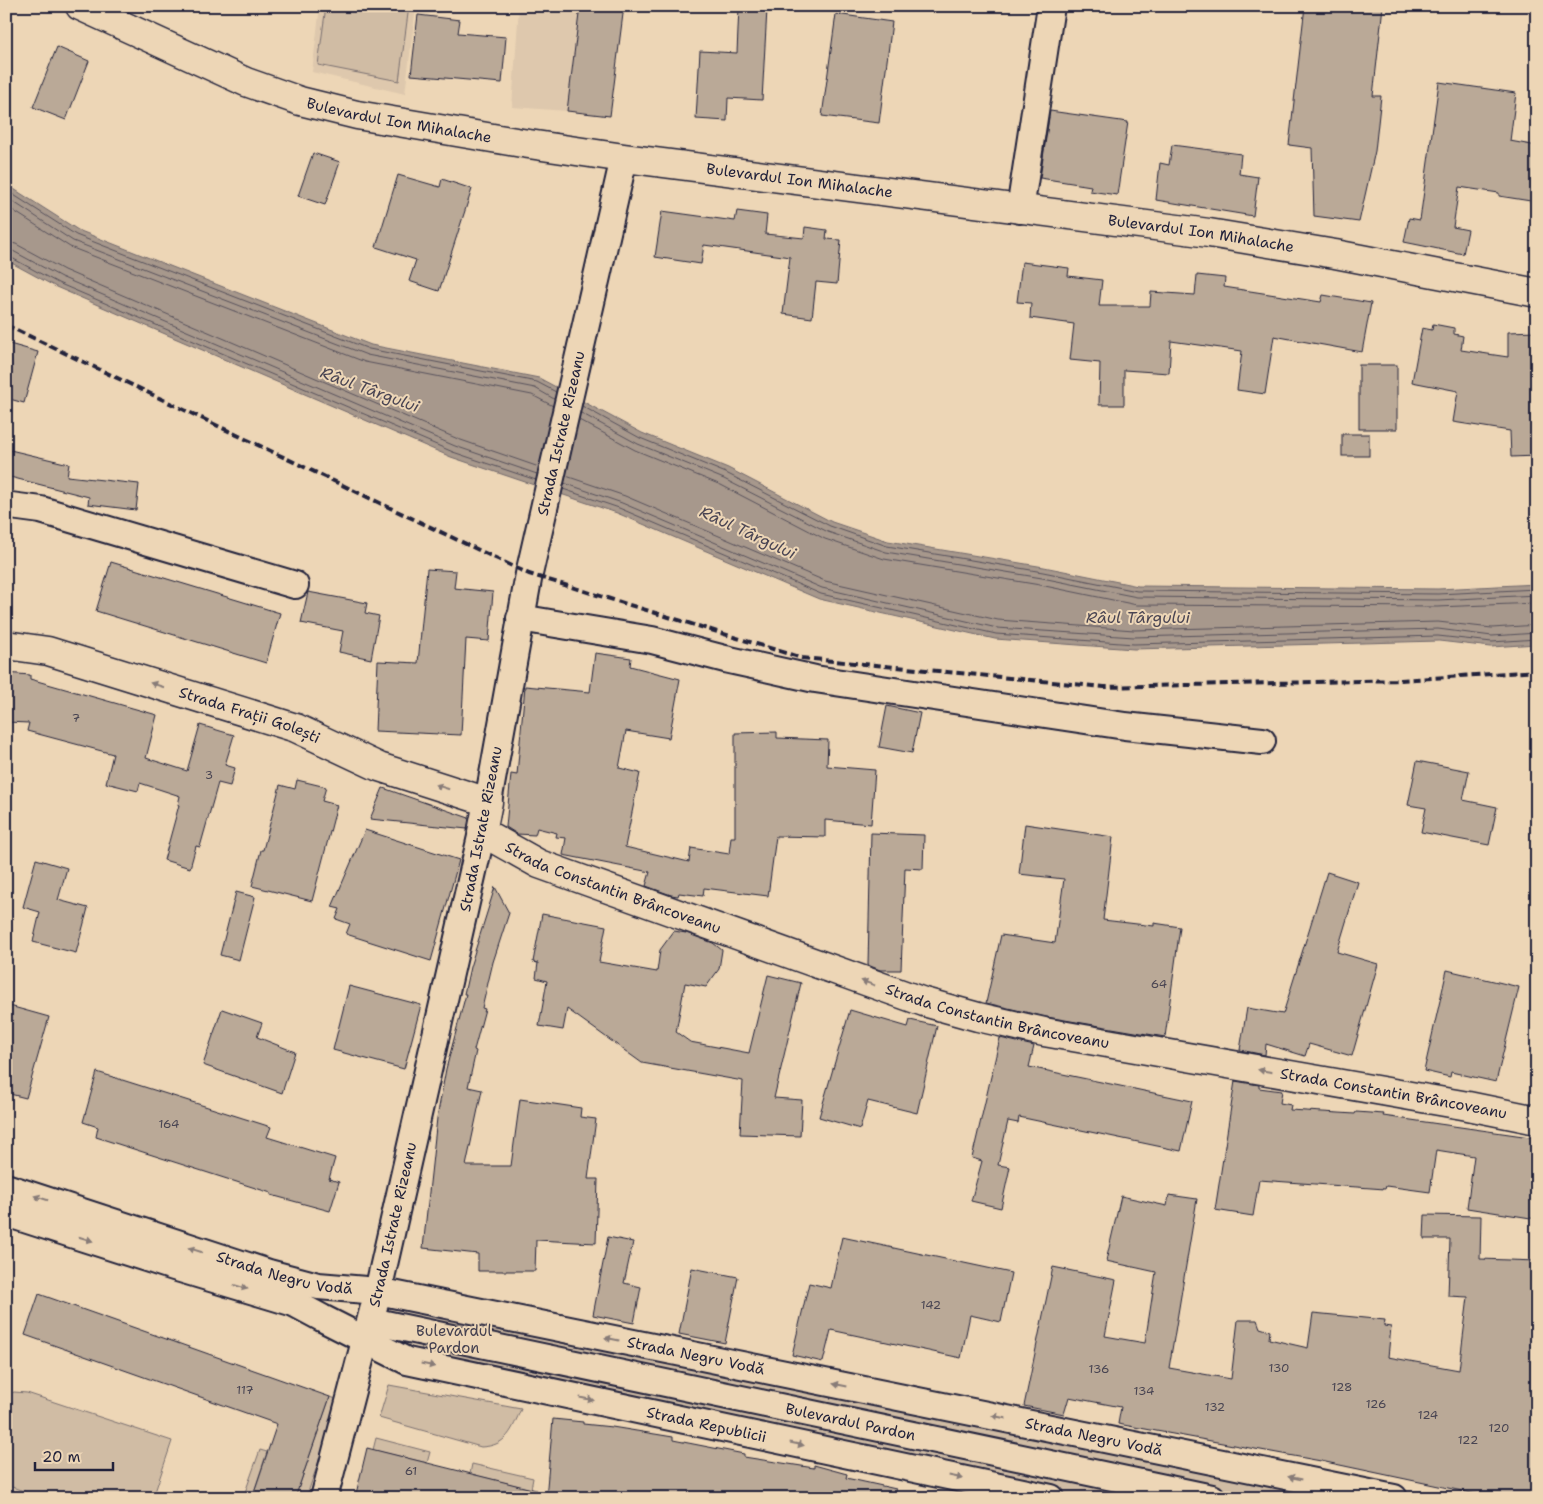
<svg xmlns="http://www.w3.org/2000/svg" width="1543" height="1504" viewBox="0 0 1543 1504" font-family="'Shantell Sans',sans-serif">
  <rect width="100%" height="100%" fill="#edd6b6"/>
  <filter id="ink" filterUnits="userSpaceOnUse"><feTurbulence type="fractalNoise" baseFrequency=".02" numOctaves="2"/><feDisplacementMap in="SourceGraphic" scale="10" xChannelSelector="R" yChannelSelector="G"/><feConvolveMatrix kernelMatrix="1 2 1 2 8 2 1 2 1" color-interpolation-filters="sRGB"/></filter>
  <g filter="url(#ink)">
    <!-- built -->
    <g fill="#dec8ad">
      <path d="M320 6H416L405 94 312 72Z"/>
      <path d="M519 6H580L567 111 512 107Z"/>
    </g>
    <!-- green -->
    <g fill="#d0bca4" stroke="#796f70">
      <path d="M326 6H409L399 81 318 65Z"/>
      <path d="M431 1306 1376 1498H1089L418 1363Z"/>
      <path d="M389 1385 521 1409C512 1430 507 1446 481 1447L379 1418Z"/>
      <path d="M14 1392 27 1393 172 1441 153 1498H44L6 1485V1395Z"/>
      <path d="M330 1397 340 1400 306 1498H295Z"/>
      <path d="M376 1438 430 1452 427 1463 373 1450Z"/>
      <path d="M260 1450 267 1452 252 1498H243Z"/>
      <path d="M472 1464 533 1478 531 1489 470 1474Z"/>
    </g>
    <!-- water -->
    <path fill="#a7988c" stroke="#72696c" d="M6 184 78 230 371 345 539 378 642 433 728 468 832 522 888 541 1044 567 1138 586 1438 589 1537 584V644L1491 647 1439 641 1134 649 995 639 819 599 617 513 451 457 56 287 6 260Z"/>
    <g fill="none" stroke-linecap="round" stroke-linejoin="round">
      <!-- shore -->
      <g stroke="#57515b" stroke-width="1">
        <path d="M6 190 76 235 369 349 537 382 556 392"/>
        <path d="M6 197 73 241 367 355 535 388 554 399"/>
        <path d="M6 206 70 247 365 362 532 395 553 406"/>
        <path d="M6 242 16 244 64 270 458 439 539 467"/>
        <path d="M6 250 13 251 61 277 455 446 537 474"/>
        <path d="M6 256 10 257 58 283 453 452 536 480"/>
        <path d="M582 406 640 438 726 473 830 526 887 546 1043 572 1137 591 1438 594 1537 589"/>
        <path d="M581 413 638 444 724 479 828 532 886 552 1042 578 1137 597 1438 600 1537 595"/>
        <path d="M579 420 635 450 721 485 825 539 884 559 1040 585 1137 605 1437 607 1537 603"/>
        <path d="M566 476 625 496 825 581 998 620 1134 630 1438 622 1492 628 1537 625"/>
        <path d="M564 483 622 503 822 588 997 628 1134 637 1438 629 1492 636 1537 633"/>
        <path d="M563 489 619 508 821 594 996 634 1134 644 1438 636 1492 642 1537 639"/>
      </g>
    </g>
    <!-- building -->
    <g fill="#baa997" stroke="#22223b">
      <path d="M580 6H624L610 116 567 111Z"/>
      <path d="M1305 6H1383L1373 96H1381L1375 151 1359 222 1314 216 1312 148 1289 145Z"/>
      <path d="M739 7 767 9 762 100 728 98 727 121 696 119 700 51 737 53Z"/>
      <path d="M836 14 892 22 879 123 822 116Z"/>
      <path d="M418 15 460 20 458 33 506 37 502 83 411 75Z"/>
      <path d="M57 47 89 61 66 120 33 107Z"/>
      <path d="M1439 82 1516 93 1510 141 1537 146V202L1499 196V193L1459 187 1453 227 1468 230 1463 254 1404 242 1409 218 1420 220Z"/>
      <path d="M1050 111 1128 122 1117 195 1090 191 1091 186 1040 178Z"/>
      <path d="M1172 145 1241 154 1239 174 1258 177 1253 216 1156 200 1160 163 1169 165Z"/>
      <path d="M313 153 340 162 325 205 298 196Z"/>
      <path d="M398 175 440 187 442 179 472 189 439 291 409 281 416 260 376 247Z"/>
      <path d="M662 211 735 221 737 211 767 215 765 234 804 238 805 227 827 230 826 239 841 240 837 284 816 282 812 318 783 314 790 257 704 245 701 264 655 257Z"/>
      <path d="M1022 262 1069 268 1068 276 1102 280 1099 306H1150L1151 292 1195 295 1197 275 1225 278 1224 287 1321 302 1323 295 1371 303 1362 352 1274 336 1265 394 1237 390 1242 351 1171 341 1169 373 1124 370V405H1099L1100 363 1070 360 1074 324 1030 318 1031 303 1017 302Z"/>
      <path d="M1433 324 1454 328V334L1463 336 1461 350 1508 357V332L1537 331V456L1511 457 1510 431 1453 422 1458 391 1412 382 1422 328 1432 330Z"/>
      <path d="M6 343 38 352 24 403 6 398Z"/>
      <rect x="1359" y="365" width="38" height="64"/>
      <rect x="1342" y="434" width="27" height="22"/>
      <path d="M6 449 69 464 67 476 139 484 136 510 88 504 89 497 6 476Z"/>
      <path d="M111 562 280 613 266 663 96 611Z"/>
      <path d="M427 569 456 571 454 588 493 592 489 641 466 639 461 735 375 731 378 661 418 663Z"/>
      <path d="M308 592 367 603 365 613 379 616 371 659 339 652 343 631 301 623Z"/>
      <path d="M595 653 631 658 630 666 680 679 669 738 626 731 619 768 640 773 625 847 689 862 691 848 729 854 731 837H735V733L777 732V738L828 740 827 766 875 770 871 824 825 820V837L776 836 768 896 704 888 703 896 679 893 678 896 671 895 646 886 650 872 563 855 566 838 556 837 557 833 537 828 535 835 517 834 506 827 511 774 517 775 525 686 590 692Z"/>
      <path d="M6 673 30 675V679L157 715 146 758 187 771 200 725 234 735 225 765 235 768 230 786 218 783 200 847 196 846 190 868 164 860 179 805H178L180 796 140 783 138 791 106 783 113 754 27 731 29 723 6 722Z"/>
      <path d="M887 706 920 713 912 753 879 747Z"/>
      <path d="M1417 761 1469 771 1463 800 1497 807 1489 845 1421 832 1426 808 1408 805Z"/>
      <path d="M297 780 326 787 322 801 337 805 312 901 252 886 261 850H263L280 785 295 789Z"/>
      <path d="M383 788 469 818 467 829 370 819Z"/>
      <path d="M1025 824 1113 837 1103 920 1154 926V923L1180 927 1165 1037 1047 1017 986 1003 1001 935 1055 943 1064 879 1019 874Z"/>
      <path d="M365 830 459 860 431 961 346 934 350 924 336 919 340 909 332 907Z"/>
      <path d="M871 833 924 835 923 869 905 868 901 970H880L868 965Z"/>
      <path d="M36 859 67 868 58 900 88 908 76 953 33 942 40 912 23 907Z"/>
      <path d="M1327 872 1358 882 1337 952 1378 964 1352 1056 1309 1044 1305 1056 1266 1044 1265 1055 1240 1050 1247 1008 1283 1014Z"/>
      <path d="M495 887 509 913 493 962 482 1008 485 1009 474 1050 476 1051 468 1087 482 1090 466 1166H511L520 1099 581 1108 580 1117 596 1119 588 1179H598L596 1243 536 1240 535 1271H478V1254L423 1248 437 1118 446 1069 466 994H464L470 967Z"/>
      <path d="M236 892 255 897 239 960 220 955Z"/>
      <path d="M542 914 606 926 599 962 657 972 660 950 674 931 686 933 713 943 722 950 719 969 706 987 685 983 676 1032 690 1042 749 1053 768 975 801 983 774 1098 802 1100 800 1136 740 1134 743 1081 642 1063 567 1009 563 1030 539 1026 547 981 536 978 538 963 533 962Z"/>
      <path d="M1447 970 1519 987 1496 1082 1451 1072 1450 1077 1424 1071Z"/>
      <path d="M349 986 421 1005 404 1069 333 1050Z"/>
      <path d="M6 1005 49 1017 26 1098 6 1093Z"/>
      <path d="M222 1009 262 1023 257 1037 295 1052 282 1093 203 1065Z"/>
      <path d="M850 1010 908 1027 910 1020 937 1026 917 1113 868 1101 860 1129 819 1117Z"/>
      <path d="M1000 1038 1034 1046 1029 1067 1192 1101 1181 1151 1019 1117 1018 1123 1008 1121 998 1165 1010 1167 1001 1208 971 1201 982 1161 972 1158Z"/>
      <path d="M97 1072 271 1127 267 1137 335 1158 329 1179 339 1182 330 1211 271 1195V1193L96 1137 98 1127 83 1122Z"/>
      <path d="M1235 1081 1259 1085V1088L1282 1091 1280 1103 1291 1105 1290 1110 1355 1114 1356 1112 1384 1114 1383 1116 1537 1138V1219L1467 1208 1474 1156 1436 1150 1430 1192 1386 1186 1385 1189 1259 1180 1253 1216 1215 1210Z"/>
      <path d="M1169 1195 1197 1199 1169 1368 1231 1379 1238 1320H1257L1260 1328 1270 1331 1269 1339 1308 1348 1313 1313 1385 1320 1384 1326 1391 1327 1388 1357 1459 1370 1468 1297 1448 1296 1450 1239H1424L1425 1215 1481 1216 1480 1259 1537 1261V1498H1495L1321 1461 1118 1424 1121 1407 1069 1397 1064 1414 1024 1406 1053 1267 1116 1280 1105 1336 1145 1343 1156 1272 1106 1261 1121 1196 1167 1206Z"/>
      <path d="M608 1237 633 1242 624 1283 641 1287 634 1323 593 1315Z"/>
      <path d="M842 1237 1011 1273 1001 1322 970 1315 961 1358 831 1330 823 1362 792 1355 809 1283 831 1288Z"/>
      <path d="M692 1268 738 1277 725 1343 679 1334Z"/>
      <path d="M39 1294 330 1397 295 1498H252L277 1424 25 1335Z"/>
      <path d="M553 1419 583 1422V1424L612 1427 673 1437V1440L744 1454V1457L814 1468V1465L847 1474 846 1478 896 1489 895 1498H546Z"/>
      <path d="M367 1448 536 1490 535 1498H355Z"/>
    </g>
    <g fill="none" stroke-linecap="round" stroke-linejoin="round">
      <!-- minor casing -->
      <g stroke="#22223b" stroke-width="30">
        <g id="minor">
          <path d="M1020 210 1051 6"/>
          <path d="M6 507 11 506 41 510 295 585"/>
          <path d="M520 618 652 640 725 659 815 679 1125 726 1262 741"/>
          <path id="s1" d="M488 802 529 574 624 158"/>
          <path id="s2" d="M6 1187 269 1273 318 1286 378 1291 1394 1498"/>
          <path id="s3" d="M6 1213 174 1267 294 1303 322 1318 407 1361 1051 1498"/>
          <path id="s4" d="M371 1321 1212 1498"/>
          <path id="s5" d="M324 1498 378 1291 482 832"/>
        </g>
      </g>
      <!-- major casing -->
      <g stroke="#22223b" stroke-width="31">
        <g id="major">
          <path id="s6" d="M6 645 48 651 296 728 379 767 488 802 482 832 539 864 924 1002 978 1017 1044 1032 1468 1106 1537 1120"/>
        </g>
      </g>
      <!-- highway casing -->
      <g stroke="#22223b" stroke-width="31">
        <g id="highway">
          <path id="s7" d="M80 6 246 82 300 101 357 115 522 143 624 158 1209 233 1335 254 1537 293"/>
        </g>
      </g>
      <!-- minor -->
      <use href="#minor" stroke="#edd6b6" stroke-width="26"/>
      <!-- major -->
      <use href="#major" stroke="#edd6b6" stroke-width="28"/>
      <!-- highway -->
      <use href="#highway" stroke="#edd6b6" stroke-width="28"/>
      <!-- rail -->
      <path stroke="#22223b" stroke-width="4" stroke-dasharray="8 4" stroke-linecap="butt" d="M6 325 529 574 802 658 1104 687 1401 680 1537 671"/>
    </g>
    <!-- one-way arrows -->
    <defs><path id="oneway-solid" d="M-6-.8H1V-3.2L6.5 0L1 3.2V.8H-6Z" transform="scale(1.25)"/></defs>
    <g fill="#887c78">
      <use href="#oneway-solid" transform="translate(157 685) rotate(-163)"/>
      <use href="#oneway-solid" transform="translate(442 787) rotate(-162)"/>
      <use href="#oneway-solid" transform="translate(868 983) rotate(-161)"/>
      <use href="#oneway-solid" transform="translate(1265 1071) rotate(-170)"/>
      <use href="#oneway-solid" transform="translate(41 1198) rotate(-162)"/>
      <use href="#oneway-solid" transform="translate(86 1239) rotate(18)"/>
      <use href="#oneway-solid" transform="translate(195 1250) rotate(-162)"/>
      <use href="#oneway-solid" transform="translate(241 1287) rotate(16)"/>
      <use href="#oneway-solid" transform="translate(612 1339) rotate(-169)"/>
      <use href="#oneway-solid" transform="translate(428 1365) rotate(12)"/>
      <use href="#oneway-solid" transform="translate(840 1385) rotate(-169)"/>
      <use href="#oneway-solid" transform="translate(587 1399) rotate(12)"/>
      <use href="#oneway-solid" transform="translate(999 1417) rotate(-169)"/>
      <use href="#oneway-solid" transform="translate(797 1444) rotate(12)"/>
      <use href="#oneway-solid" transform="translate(956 1477) rotate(12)"/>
      <use href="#oneway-solid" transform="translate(1295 1478) rotate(-169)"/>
    </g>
  </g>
  <g text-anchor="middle" stroke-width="4" stroke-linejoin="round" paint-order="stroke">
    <!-- number labels -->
    <g font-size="12" fill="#484452">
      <text x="76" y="722">7</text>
      <text x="209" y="779">3</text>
      <text x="1159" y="988">64</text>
      <text x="169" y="1128">164</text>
      <text x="931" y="1309">142</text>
      <text x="1279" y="1372">130</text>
      <text x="1099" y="1373">136</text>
      <text x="1342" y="1391">128</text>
      <text x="245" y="1394">117</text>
      <text x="1144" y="1395">134</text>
      <text x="1376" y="1408">126</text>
      <text x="1215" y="1411">132</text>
      <text x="1428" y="1419">124</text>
      <text x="1499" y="1432">120</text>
      <text x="1468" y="1444">122</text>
      <text x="411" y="1475">61</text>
    </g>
    <!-- street labels -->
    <g font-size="15" fill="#22223b" stroke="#edd6b6">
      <text dy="5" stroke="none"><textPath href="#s7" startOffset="341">Bulevardul Ion Mihalache</textPath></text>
      <text dy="5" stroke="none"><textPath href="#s7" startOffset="746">Bulevardul Ion Mihalache</textPath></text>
      <text dy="5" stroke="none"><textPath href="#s7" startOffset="1151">Bulevardul Ion Mihalache</textPath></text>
      <text dy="5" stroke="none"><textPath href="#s1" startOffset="376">Strada Istrate Rizeanu</textPath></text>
      <text dy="5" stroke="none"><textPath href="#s6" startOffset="254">Strada Frații Golești</textPath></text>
      <text transform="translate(481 829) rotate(-79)" y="5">Strada Istrate Rizeanu</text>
      <text dy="5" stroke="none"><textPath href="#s6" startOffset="682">Strada Constantin Brâncoveanu</textPath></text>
      <text dy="5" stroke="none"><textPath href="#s6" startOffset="1088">Strada Constantin Brâncoveanu</textPath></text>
      <text dy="5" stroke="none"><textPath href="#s6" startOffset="1492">Strada Constantin Brâncoveanu</textPath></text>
      <text dy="5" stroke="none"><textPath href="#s5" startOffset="282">Strada Istrate Rizeanu</textPath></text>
      <text dy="5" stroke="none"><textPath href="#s2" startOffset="292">Strada Negru Vodă</textPath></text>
      <text dy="5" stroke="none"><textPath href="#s2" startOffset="712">Strada Negru Vodă</textPath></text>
      <text dy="5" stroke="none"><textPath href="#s4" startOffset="490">Bulevardul Pardon</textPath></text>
      <text dy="5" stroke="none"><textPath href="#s3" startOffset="735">Strada Republicii</textPath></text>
      <text dy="5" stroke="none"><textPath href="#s2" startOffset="1118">Strada Negru Vodă</textPath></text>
    </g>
    <!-- park labels -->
    <g font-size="15" fill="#454150" stroke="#edd6b6">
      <text x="454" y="1336">Bulevardul<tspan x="454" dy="17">Pardon</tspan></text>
    </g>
    <!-- water labels -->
    <g font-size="16" font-style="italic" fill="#4a4553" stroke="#edd6b6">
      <text transform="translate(370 389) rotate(20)" y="6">Râul Târgului</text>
      <text transform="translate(748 532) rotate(25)" y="6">Râul Târgului</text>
      <text x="1138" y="623">Râul Târgului</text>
    </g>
  </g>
  <!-- margin -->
  <rect width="1543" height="1504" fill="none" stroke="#edd6b6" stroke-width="25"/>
  <rect x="12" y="12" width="1518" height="1479" fill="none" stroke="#22223b" stroke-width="2" filter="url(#ink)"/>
  <!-- scale -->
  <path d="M35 1462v8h78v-8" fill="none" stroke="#22223b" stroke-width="2.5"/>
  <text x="42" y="1462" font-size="15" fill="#22223b" stroke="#edd6b6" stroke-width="4" paint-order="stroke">20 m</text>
</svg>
